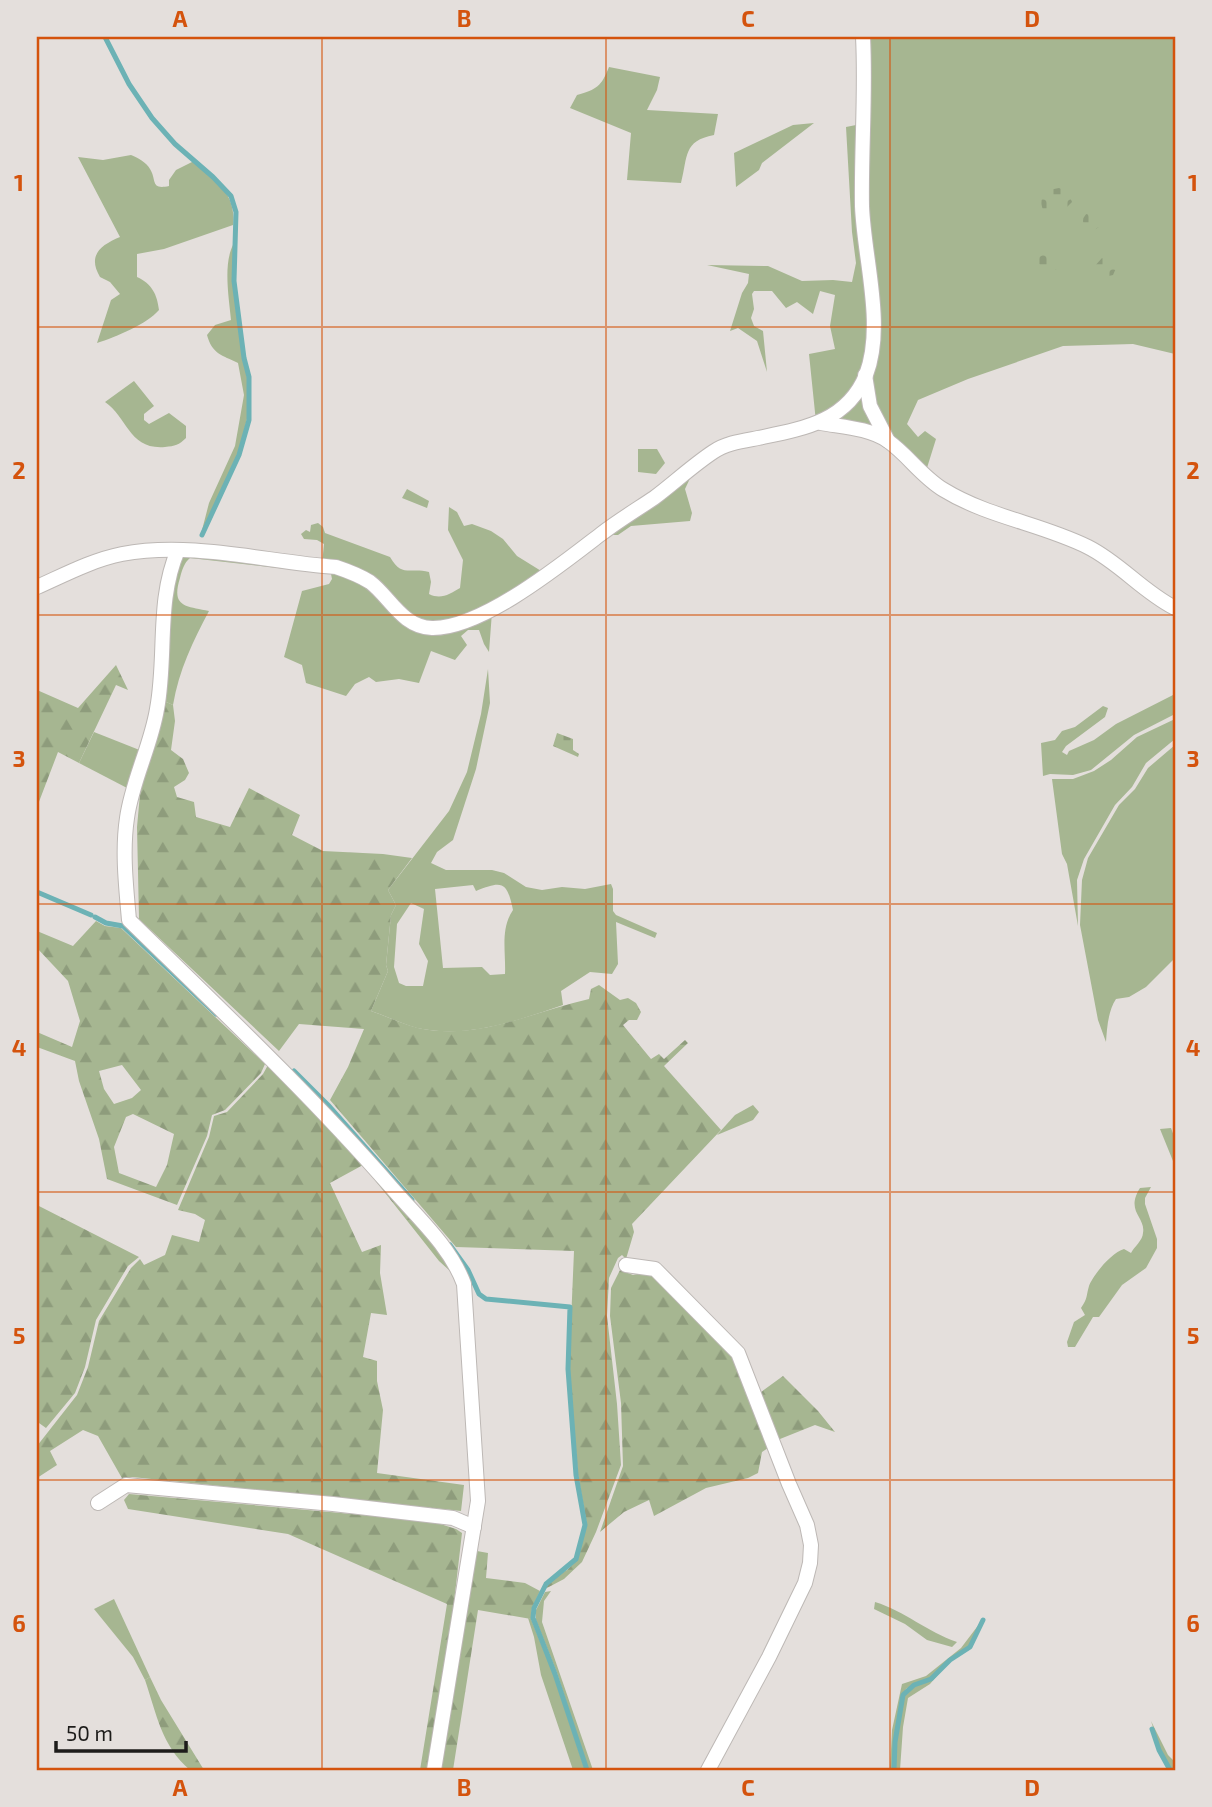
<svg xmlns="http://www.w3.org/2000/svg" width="1212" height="1807" viewBox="0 0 1212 1807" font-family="'Exo 2',sans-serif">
  <defs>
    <pattern id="forest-firs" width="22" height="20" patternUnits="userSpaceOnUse" patternTransform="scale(1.75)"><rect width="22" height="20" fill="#a6b691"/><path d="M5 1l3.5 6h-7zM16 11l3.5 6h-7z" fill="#8e9c7c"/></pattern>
    <pattern id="cemetery-stones" width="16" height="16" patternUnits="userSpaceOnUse" patternTransform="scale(1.75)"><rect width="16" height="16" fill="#a6b691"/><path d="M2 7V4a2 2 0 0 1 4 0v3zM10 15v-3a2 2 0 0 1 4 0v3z" fill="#8e9c7c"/></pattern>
  </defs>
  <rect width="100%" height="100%" fill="#e4dfdc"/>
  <!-- green -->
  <g fill="#a6b691" fill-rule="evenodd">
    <path d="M867 37H1175V354L1133 344 1063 346 968 379 918 400 907 424 918 437 925 431 936 439 926 471 886 430 879 415 869 377 866 209Z"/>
    <path d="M609 67 660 77 657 90 647 110 718 114 714 135C683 141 688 156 681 183L627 180 631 133 570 108 577 95C597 89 601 87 609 67Z"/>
    <path d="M814 123 762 163 759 170 736 187 734 153 793 125Z"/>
    <path d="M861 124 871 348 854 394 816 422 809 354 835 349 830 326 835 295 820 291 813 314 797 302 786 308 772 291H754L752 294 754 309 751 318 754 326 763 331 767 372 757 341 738 328 730 331 742 293 748 283 749 274 707 265 768 266 802 281 833 280 852 282 856 263 852 232 846 127Z"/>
    <path d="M131 155C137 157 147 163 150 169 157 180 150 190 169 186V180L176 170 194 161C214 180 237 193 233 225L164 249 137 254V277C152 284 157 294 159 310 147 324 116 337 97 343L111 300 120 294 110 282 100 277C87 255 101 245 120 237L78 157 103 160Z"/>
    <path d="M233 245 236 311 247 377V419L238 455 201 534 209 503 235 446 244 395 238 363C222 355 212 354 207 335L215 325 231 320C229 298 223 265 233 245Z"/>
    <path d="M134 381 154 406 144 414V420L149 424 169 413 186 426V438C179 445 175 446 165 447 129 450 128 418 105 402Z"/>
    <path d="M863 387 874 428 837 418Z"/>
    <path d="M638 449H657L665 463 656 474 638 472Z"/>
    <path d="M693 472 685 489 692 513 690 521 631 526 618 535H609Z"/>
    <path d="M407 489 429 501 427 508 402 498Z"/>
    <path d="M449 507 457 512 464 526 472 524 491 531 503 539 517 556 546 574 470 617 423 624 388 597 322 564 324 544 317 540 304 539 301 534 306 530 310 532 311 525 318 523 323 527 325 533 390 557C402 578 410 567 429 572L431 582 429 594C441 600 450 594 460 588L463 560 448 530Z"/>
    <path d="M184 555 295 567 353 577 414 628 492 612 489 652 484 644 479 630H468L461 636 467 645 455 660 431 651 419 683 399 679 376 682 369 677 355 684 346 696 306 683 302 665 284 657 302 591 329 584 332 579 331 574 190 558C184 563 182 570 180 578 171 607 185 606 209 611 193 641 179 670 173 705L164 701 172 587Z"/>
    <path d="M488 669 490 703 476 769 453 840 437 852 431 863 446 870H492L504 873 526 887 542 890 562 887 585 889 611 884 613 889V911L616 915 657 933 655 938 616 922 618 964 612 974 590 972 561 991 563 1005C515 1021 469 1039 417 1028 402 1024 386 1016 371 1011L388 971 386 965 391 915 396 905 388 890 449 811 467 772 481 714ZM473 885 476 891C503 880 507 882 513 910 500 929 506 952 505 974L490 975 482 967 443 968 435 889ZM411 903 424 909 419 944 428 961 423 986H406L399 983 394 967 397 924Z"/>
    <path d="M1175 694V714L1134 735 1091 770 1073 775 1050 774 1043 776 1041 743 1055 740 1062 731 1075 727 1103 706 1108 708 1105 717 1066 746 1062 752 1067 755 1069 751 1094 740 1116 724Z"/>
    <path d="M1175 719V739L1146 763 1132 787 1115 805 1084 859 1077 880 1078 926 1067 864 1062 854 1052 779H1073L1094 771 1111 760 1137 737Z"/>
    <path d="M94 732 142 751 129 789 79 763Z"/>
    <path d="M1175 745V958L1146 987 1129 997 1116 999C1108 1011 1107 1028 1106 1042L1098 1020 1080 925 1082 880 1088 858 1119 805 1135 789 1148 768Z"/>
    <path d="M753 1105 759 1112 753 1120 717 1135 735 1115Z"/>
    <path d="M1171 1128 1175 1139V1166L1160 1129Z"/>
    <path d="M1151 1187 1145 1198V1204L1157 1239V1248L1146 1268 1122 1285 1099 1317H1093L1075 1347H1068L1067 1342 1074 1322 1085 1315 1081 1308C1088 1298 1086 1296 1089 1286 1093 1275 1112 1252 1124 1249L1131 1253C1134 1247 1143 1240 1143 1233 1146 1217 1125 1212 1140 1188Z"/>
    <path d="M551 1591 544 1601 542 1622 593 1770H588L557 1673 536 1620V1610L545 1592Z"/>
    <path d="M114 1599 150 1677 145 1680 133 1657 94 1609Z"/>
    <path d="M875 1602C905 1611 927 1632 957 1642L952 1647 927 1640 905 1624 874 1609Z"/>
    <path d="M528 1618 531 1619 554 1676 585 1770H573L541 1675 534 1637Z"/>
    <path d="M983 1619 969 1646 950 1660 931 1678 913 1684 906 1689 903 1695 894 1742 893 1770H890L892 1730 902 1684 926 1676 961 1648Z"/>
    <path d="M942 1670 930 1684 908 1698 903 1727 900 1770H895L896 1742 904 1695 907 1690 931 1679Z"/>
    <path d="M1151 1721 1168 1755 1175 1762V1770H1172L1160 1749Z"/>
  </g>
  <!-- forest -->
  <g fill="url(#forest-firs)" fill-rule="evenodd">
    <path d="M116 665 128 690 116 685 79 763 58 752 37 807V690L78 708Z"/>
    <path d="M164 701 173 705 175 721 171 750 183 759 189 773 185 780 174 787 177 797 194 802 196 817 230 827 249 788 300 815 292 835 323 851 383 854 412 858 388 890 396 905 391 915 386 965 388 971 371 1011C386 1016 402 1024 418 1028 478 1041 531 1012 589 999L591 989 599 985 620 1000 628 998 636 1003 641 1012 637 1020H629L623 1025 651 1059 659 1054 664 1059 685 1040 688 1043 664 1066 721 1130 632 1224 634 1232 626 1259 622 1255 618 1258 609 1278 607 1316 617 1404 621 1465 596 1532 582 1562 564 1579 545 1589 554 1577 567 1570 577 1560 587 1525 578 1475 569 1369 574 1251 456 1247 330 1100 348 1067 364 1029 299 1024 279 1051 139 919 137 827 140 794Z"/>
    <path d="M96 921 105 926 121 928 265 1064 261 1073 225 1110 212 1115 207 1136 177 1205 107 1179 99 1139 79 1081 75 1061 37 1047V1032L72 1047 80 1021 68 981 37 948V931L73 946ZM122 1065 141 1090 132 1098 114 1104 104 1089 99 1071ZM133 1114 174 1134 167 1165 156 1187 119 1173 114 1147 126 1117Z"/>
    <path d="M268 1065 409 1212 455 1272 450 1271 439 1261 363 1165 330 1183 362 1252 381 1245 380 1273 387 1315 371 1313 363 1357 377 1361V1381L383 1410 377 1473 464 1485 461 1511 132 1477 123 1480 98 1436 83 1430 50 1451 57 1465 37 1478V1446L77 1395 88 1367 99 1321 131 1268 140 1259 144 1265 165 1255 172 1235 199 1242 205 1220 195 1214 178 1210 209 1137 214 1116 227 1112 263 1074Z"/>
    <path d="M37 1205 139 1257 128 1266 96 1320 85 1367 75 1393 46 1428 39 1423 37 1418Z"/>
    <path d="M620 1270 633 1275 654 1270 735 1354 771 1446 762 1452 758 1473 748 1478 706 1488 654 1516 649 1500 624 1512 600 1532 623 1466 621 1403 610 1316 611 1288Z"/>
    <path d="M783 1376 818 1411 835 1432 815 1425 775 1441 757 1395Z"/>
    <path d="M129 1494 431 1521 456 1529 462 1533 453 1611 428 1770H420L447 1604 288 1534 128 1509 124 1500Z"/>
    <path d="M477 1551 488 1553 486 1578 525 1583 540 1591 532 1608 531 1619 478 1610 453 1770H441Z"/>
    <path d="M150 1677 161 1700 204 1770H190C161 1745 157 1715 145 1680Z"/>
  </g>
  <!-- cemetery -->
  <g fill="url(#cemetery-stones)">
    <path d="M1059 188 1068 192 1072 202 1066 208 1044 212C1037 198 1045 190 1059 188Z"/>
    <circle cx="1092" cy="221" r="9"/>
    <path d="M1050 250 1059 255 1061 266 1055 270H1047L1039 264V257Z"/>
    <path d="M1110 257 1117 266 1113 275 1100 278 1093 268 1102 258Z"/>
    <path d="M557 733 573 739V750L579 754 578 757 553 746Z"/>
  </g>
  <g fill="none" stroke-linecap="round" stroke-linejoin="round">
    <!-- stream -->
    <g stroke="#6cb2b5" stroke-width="5">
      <path d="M105 37 129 84 152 118 175 144 213 177 231 196 236 212 234 281 244 358 249 377V420L239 455 202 535"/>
      <path d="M37 892 91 915"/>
      <path d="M95 917 106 923 123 926 216 1014"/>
      <path d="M294 1071 328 1105 412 1200"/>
      <path d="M450 1245 468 1270 479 1294 486 1299 570 1307 568 1369 576 1475 585 1525 576 1559 546 1584 534 1608 533 1618 555 1674 587 1770"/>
      <path d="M1152 1729 1159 1750 1170 1770"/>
      <path d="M894 1770 895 1742 903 1695 914 1685 931 1679 950 1660 970 1647 983 1620"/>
    </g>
    <!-- street casing -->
    <g stroke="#bdb8b5" stroke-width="16">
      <g id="street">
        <path d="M865 375 870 406 888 441"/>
        <path d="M821 423C843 427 869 428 888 441 908 455 922 477 944 490 988 517 1042 524 1088 547 1120 563 1143 592 1175 608"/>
        <path d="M178 550C156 601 167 656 157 709 151 746 132 781 127 818 122 851 126 886 129 920 218 1007 309 1093 391 1187 417 1217 450 1246 464 1284L478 1501 434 1770"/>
        <path d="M37 587C64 575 92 560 122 554 192 541 266 562 336 567 348 571 359 575 370 582 390 597 402 627 432 628 482 629 563 563 601 534 618 521 636 510 654 498 674 483 692 466 713 452 726 443 742 441 758 438 802 429 847 422 866 375 885 325 864 259 862 206 861 150 866 93 863 37"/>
        <path d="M626 1265 655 1269 738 1353 789 1484 807 1525 811 1545 810 1563 805 1583 769 1657 708 1770"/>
        <path d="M98 1503 126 1485 333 1504 453 1518 474 1527"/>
      </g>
    </g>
    <!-- street -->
    <use href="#street" stroke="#fff" stroke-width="14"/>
  </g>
  <!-- grid -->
  <path fill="none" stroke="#d4530d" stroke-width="2" stroke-opacity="0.55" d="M322 37V1770M606 37V1770M890 37V1770M37 327H1175M37 615H1175M37 904H1175M37 1192H1175M37 1480H1175"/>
  <!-- border -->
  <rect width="1212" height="1807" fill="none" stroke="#e4dfdc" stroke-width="77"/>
  <!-- scale -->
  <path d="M56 1741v10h130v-10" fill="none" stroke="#1d1c1a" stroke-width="3.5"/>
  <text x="66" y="1741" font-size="21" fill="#1d1c1a" stroke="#e4dfdc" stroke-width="5" paint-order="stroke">50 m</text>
  <rect x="38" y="38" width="1136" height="1731" fill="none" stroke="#d4530d" stroke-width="2.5"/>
  <g font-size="23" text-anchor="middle" font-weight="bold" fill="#d4530d">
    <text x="180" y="27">A</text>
    <text x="464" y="27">B</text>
    <text x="748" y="27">C</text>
    <text x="1032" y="27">D</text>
    <text x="19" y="191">1</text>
    <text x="1193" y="191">1</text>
    <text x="19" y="479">2</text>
    <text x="1193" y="479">2</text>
    <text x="19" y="767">3</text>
    <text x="1193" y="767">3</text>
    <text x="19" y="1056">4</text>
    <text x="1193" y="1056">4</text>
    <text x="19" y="1344">5</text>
    <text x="1193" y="1344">5</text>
    <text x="19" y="1632">6</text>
    <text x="1193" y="1632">6</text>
    <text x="180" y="1796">A</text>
    <text x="464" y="1796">B</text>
    <text x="748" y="1796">C</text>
    <text x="1032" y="1796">D</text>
  </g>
</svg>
